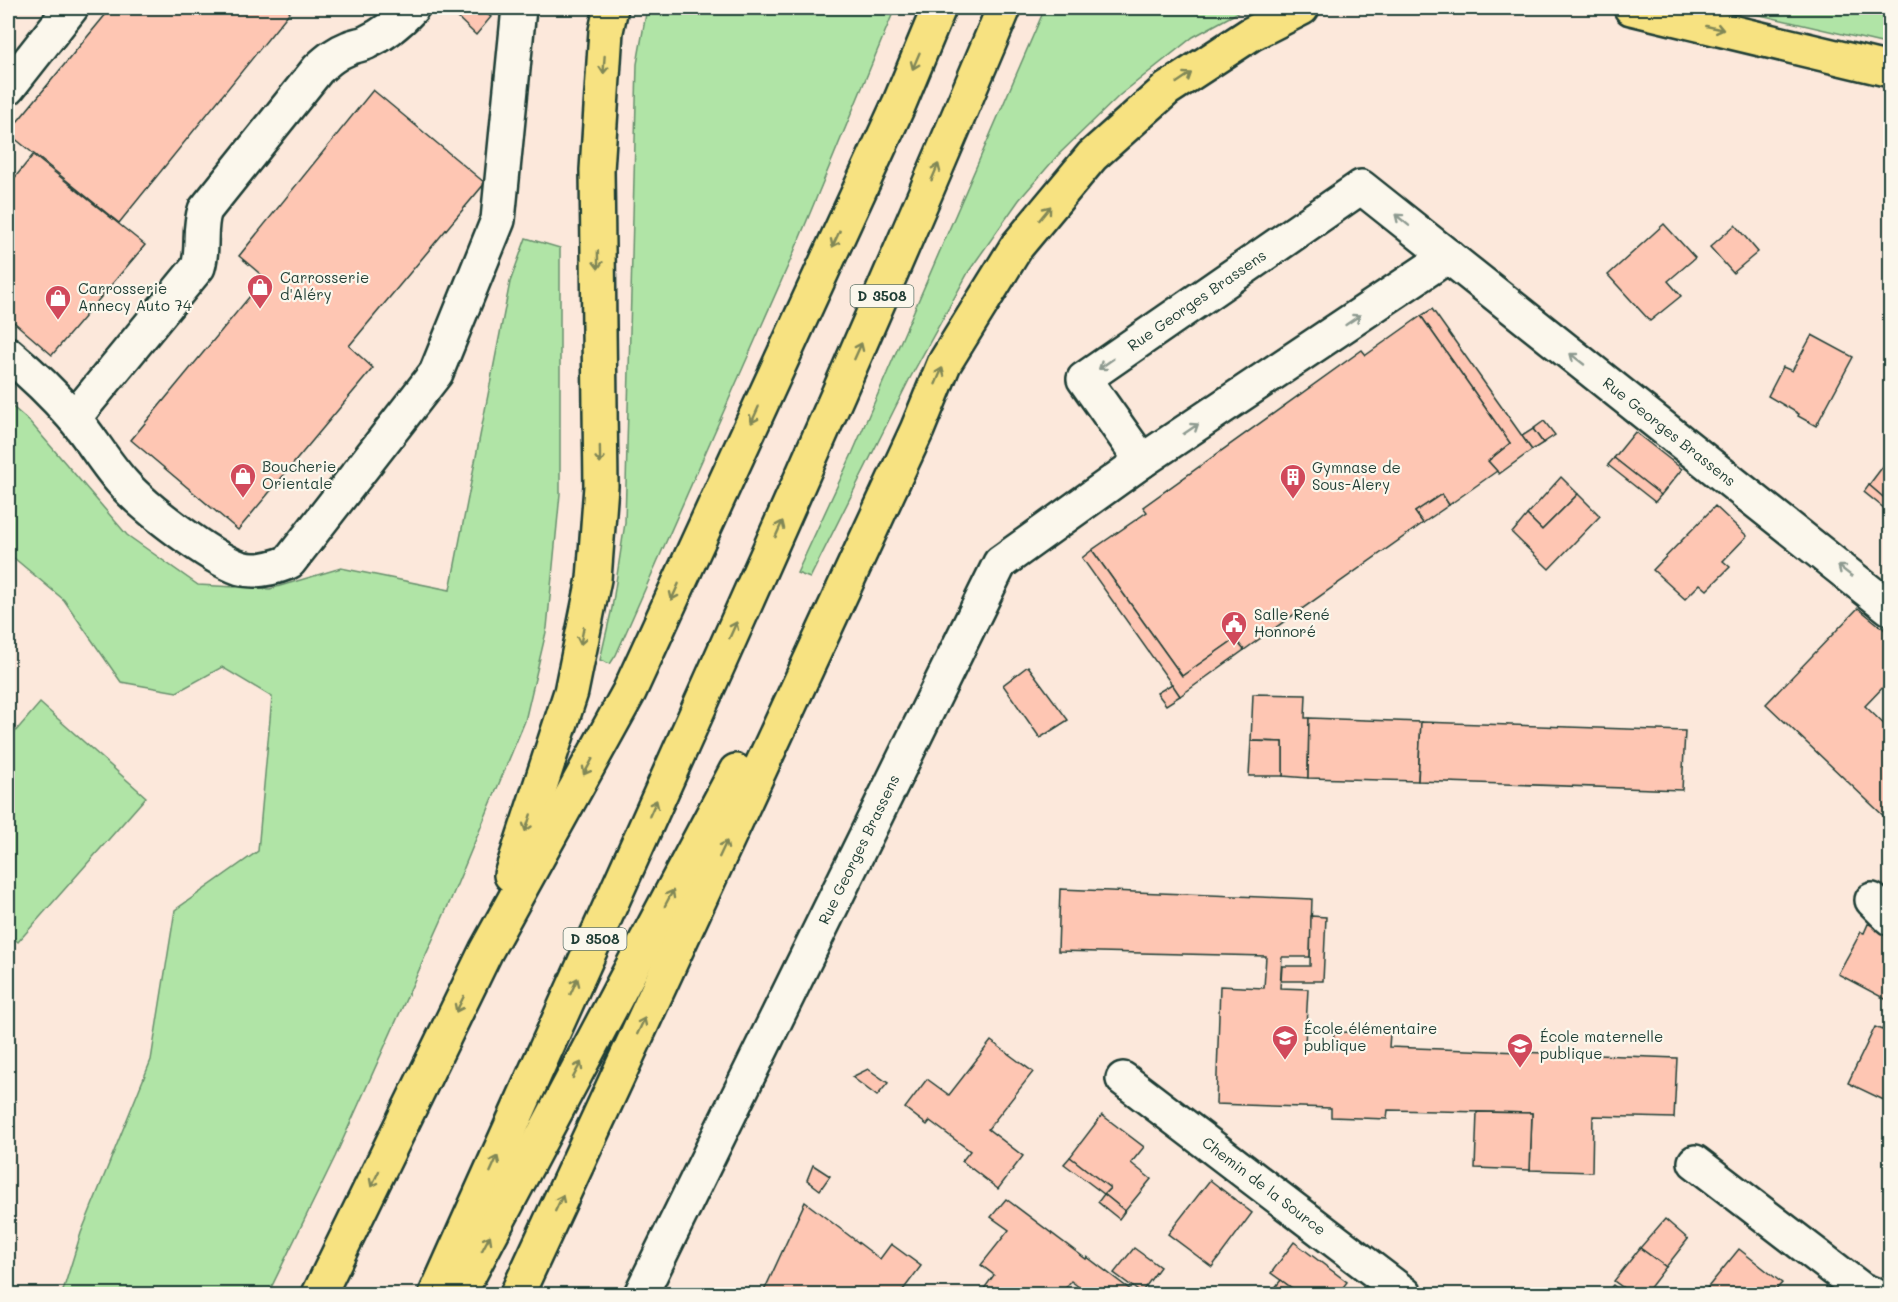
<svg xmlns="http://www.w3.org/2000/svg" width="1898" height="1302" viewBox="0 0 1898 1302" font-family="Mali,sans-serif">
  <rect width="100%" height="100%" fill="#fce8db"/>
  <filter id="ink" filterUnits="userSpaceOnUse"><feTurbulence type="fractalNoise" baseFrequency=".0167" numOctaves="2"/><feDisplacementMap in="SourceGraphic" scale="12" xChannelSelector="R" yChannelSelector="G"/><feConvolveMatrix kernelMatrix="1 2 1 2 8 2 1 2 1" color-interpolation-filters="sRGB"/></filter>
  <g filter="url(#ink)">
    <!-- green -->
    <g fill="#b0e4a6" stroke="#68906d" stroke-width="1.5">
      <path d="M647 8H895L791 259 616 655 610 664 600 660 612 608 625 523 637 64Z"/>
      <path d="M1045 8H1246L1193 37 1120 95 1058 155 1019 200 969 271 909 380 810 578 797 573 852 454Z"/>
      <path d="M1730 8H1890V45Z"/>
      <path d="M526 238 560 248V494L547 628 525 721 451 899 335 1157 268 1294H62L81 1233 151 1060 175 910 258 851 272 697 222 667 177 692 121 682 64 600 8 553V403L30 422 127 535 198 585 270 589 341 568 450 590 510 282Z"/>
      <path d="M40 703 146 797 18 942 8 933V740Z"/>
    </g>
    <!-- building -->
    <g fill="#fec6b3" stroke="#1f3d34" stroke-width="1.5">
      <path d="M111 8H293L119 223 8 133Z"/>
      <path d="M463 8H479L491 17 476 35 456 16Z"/>
      <path d="M373 90 485 183 349 346 373 368 238 530 131 440 265 278 239 256Z"/>
      <path d="M33 155 145 245 52 355 8 317V186Z"/>
      <path d="M1664 224 1695 258 1668 281 1681 296 1650 321 1608 275Z"/>
      <path d="M1735 225 1758 252 1733 273 1710 247Z"/>
      <path d="M1432 309 1532 450 1499 474 1488 461 1510 443 1421 316Z"/>
      <path d="M1421 316 1510 443 1488 461 1497 471 1449 505 1442 494 1415 512 1423 523 1244 650 1235 639 1182 676 1092 550 1147 512 1143 507 1362 350 1366 355Z"/>
      <path d="M1812 335 1853 357 1816 426 1798 416 1799 414 1768 396 1783 367 1792 371Z"/>
      <path d="M1544 421 1555 435 1543 443 1533 429Z"/>
      <path d="M1533 429 1543 443 1532 450 1522 436Z"/>
      <path d="M1635 432 1682 469 1661 495 1614 458Z"/>
      <path d="M1890 457V503L1869 485Z"/>
      <path d="M1614 458 1661 495 1655 502 1608 465Z"/>
      <path d="M1561 477 1578 494 1542 530 1527 515Z"/>
      <path d="M1869 485 1890 503V513L1864 492Z"/>
      <path d="M1442 494 1449 505 1423 523 1415 512Z"/>
      <path d="M1578 494 1600 516 1549 569 1512 533 1527 515 1542 530Z"/>
      <path d="M1715 506 1747 536 1723 561 1730 567 1707 590 1700 584 1685 599 1653 570Z"/>
      <path d="M1092 550 1182 676 1235 639 1244 650 1180 696 1082 558Z"/>
      <path d="M1858 608 1890 634V683L1889 681 1865 706 1890 730V822L1766 704Z"/>
      <path d="M1028 666 1068 720 1040 738 1003 685Z"/>
      <path d="M1172 684 1180 696 1166 705 1157 693Z"/>
      <path d="M1253 694 1306 695 1305 718H1309L1308 778 1283 776V742L1251 741Z"/>
      <path d="M1309 718 1421 722 1418 781 1308 778Z"/>
      <path d="M1421 722 1685 731 1682 790 1418 781Z"/>
      <path d="M1251 741 1283 742V776H1249Z"/>
      <path d="M1060 889 1312 899 1310 957H1282L1280 988 1308 989 1305 1044 1333 1045 1334 1032 1390 1033 1389 1047 1677 1058 1674 1118 1593 1116 1592 1172 1530 1170 1532 1113 1388 1110 1387 1119 1331 1117V1108L1216 1104 1220 986 1264 988 1266 956 1058 951Z"/>
      <path d="M1311 916 1326 917 1323 981H1281L1282 966H1310Z"/>
      <path d="M1868 924 1890 930V994L1887 1000 1838 974 1861 932 1864 933Z"/>
      <path d="M1888 1017 1890 1018V1103L1848 1083 1875 1027 1882 1030Z"/>
      <path d="M991 1041 1033 1072 988 1129 1023 1156 998 1189 962 1161 970 1151 930 1121 927 1125 905 1108 927 1079 949 1095Z"/>
      <path d="M868 1069 888 1083 877 1096 852 1077Z"/>
      <path d="M1477 1112 1532 1113 1530 1170 1475 1168Z"/>
      <path d="M1102 1115 1144 1147 1131 1163 1151 1179 1125 1211 1104 1194 1110 1188 1070 1157Z"/>
      <path d="M1070 1157 1110 1188 1104 1194 1064 1164Z"/>
      <path d="M813 1165 830 1176 820 1190 807 1180Z"/>
      <path d="M1210 1180 1252 1213 1212 1267 1168 1234Z"/>
      <path d="M1104 1194 1125 1211 1119 1219 1098 1202Z"/>
      <path d="M1006 1199 1086 1259 1087 1257 1136 1294H1088L1071 1281 1061 1294H989L983 1290 994 1275 981 1265 1009 1230 991 1217Z"/>
      <path d="M805 1202 880 1259 891 1244 921 1266 900 1294H770L764 1291Z"/>
      <path d="M1665 1219 1688 1239 1666 1267 1640 1248Z"/>
      <path d="M1294 1242 1347 1282 1338 1294H1289L1293 1289 1271 1273Z"/>
      <path d="M1134 1248 1160 1267 1141 1293 1114 1273Z"/>
      <path d="M1640 1248 1666 1267 1645 1294H1632L1614 1281Z"/>
      <path d="M1739 1249 1782 1283 1772 1294H1706L1704 1292Z"/>
      <path d="M1281 1280 1293 1289 1289 1294H1270Z"/>
      <path d="M1613 1285 1625 1294H1605Z"/>
    </g>
    <g fill="none" stroke-linecap="round" stroke-linejoin="round">
      <!-- minor casing -->
      <g stroke="#1f3d34" stroke-width="38">
        <g id="minor">
          <path d="M8 88 71 8"/>
          <path d="M8 354C31 373 53 394 73 417 91 438 104 462 123 483 145 508 209 557 240 568 256 573 274 568 289 562L436 373 498 220 519 8"/>
          <path d="M74 418 198 267C204 248 198 229 205 210L318 69C328 60 336 53 349 48 355 45 362 45 367 42 385 34 399 22 412 8"/>
          <path id="s1" d="M1142 461 1084 379 1361 187 1890 608"/>
          <path d="M1872 900 1890 918"/>
          <path id="s2" d="M1123 1079 1405 1294"/>
          <path d="M1695 1162 1862 1290 1872 1294"/>
          <path id="s3" d="M641 1294 1000 563 1142 461 1448 256"/>
        </g>
      </g>
      <!-- highway casing -->
      <g stroke="#1f3d34" stroke-width="38">
        <g id="highway">
          <path d="M1631 8 1890 70"/>
          <path d="M511 875 571 692 594 579 601 486 597 170 606 31 611 8"/>
          <path d="M319 1294 486 951 629 692 899 104 939 8"/>
          <path d="M436 1294C627 866 823 440 1004 8"/>
          <path d="M459 1294 736 771"/>
          <path d="M517 1294 917 430 944 364 1017 246 1092 156 1167 89 1251 34 1302 8"/>
        </g>
      </g>
      <!-- minor -->
      <use href="#minor" stroke="#fbf7ec" stroke-width="33"/>
      <!-- highway -->
      <use href="#highway" stroke="#f7e281" stroke-width="33"/>
    </g>
    <!-- one-way arrows -->
    <defs><path id="oneway-shaft" d="M-6 0H5M1.5-3L5.5 0L1.5 3" fill="none" stroke-width="1.6" stroke-linecap="round" stroke-linejoin="round" transform="scale(1.5)"/></defs>
    <g stroke="#808757">
      <use href="#oneway-shaft" transform="translate(1715 28) rotate(13)"/>
      <use href="#oneway-shaft" transform="translate(916 61) rotate(113)"/>
      <use href="#oneway-shaft" transform="translate(604 65) rotate(94)"/>
      <use href="#oneway-shaft" transform="translate(1184 78) rotate(-34)"/>
      <use href="#oneway-shaft" transform="translate(935 172) rotate(-67)"/>
      <use href="#oneway-shaft" transform="translate(1045 213) rotate(-51)"/>
      <use href="#oneway-shaft" transform="translate(836 239) rotate(115)"/>
      <use href="#oneway-shaft" transform="translate(598 260) rotate(89)"/>
      <use href="#oneway-shaft" transform="translate(858 351) rotate(-66)"/>
      <use href="#oneway-shaft" transform="translate(939 376) rotate(-67)"/>
      <use href="#oneway-shaft" transform="translate(755 415) rotate(114)"/>
      <use href="#oneway-shaft" transform="translate(600 455) rotate(89)"/>
      <use href="#oneway-shaft" transform="translate(779 529) rotate(-66)"/>
      <use href="#oneway-shaft" transform="translate(675 592) rotate(114)"/>
      <use href="#oneway-shaft" transform="translate(733 630) rotate(-66)"/>
      <use href="#oneway-shaft" transform="translate(582 636) rotate(101)"/>
      <use href="#oneway-shaft" transform="translate(588 767) rotate(119)"/>
      <use href="#oneway-shaft" transform="translate(653 808) rotate(-66)"/>
      <use href="#oneway-shaft" transform="translate(528 823) rotate(108)"/>
      <use href="#oneway-shaft" transform="translate(723 849) rotate(-65)"/>
      <use href="#oneway-shaft" transform="translate(669 898) rotate(-62)"/>
      <use href="#oneway-shaft" transform="translate(574 986) rotate(-66)"/>
      <use href="#oneway-shaft" transform="translate(460 1004) rotate(116)"/>
      <use href="#oneway-shaft" transform="translate(641 1026) rotate(-65)"/>
      <use href="#oneway-shaft" transform="translate(577 1070) rotate(-62)"/>
      <use href="#oneway-shaft" transform="translate(494 1164) rotate(-66)"/>
      <use href="#oneway-shaft" transform="translate(375 1179) rotate(116)"/>
      <use href="#oneway-shaft" transform="translate(559 1203) rotate(-65)"/>
      <use href="#oneway-shaft" transform="translate(486 1243) rotate(-62)"/>
    </g>
    <g stroke="#8d9a90">
      <use href="#oneway-shaft" transform="translate(1402 220) rotate(-141)"/>
      <use href="#oneway-shaft" transform="translate(1353 320) rotate(-34)"/>
      <use href="#oneway-shaft" transform="translate(1577 359) rotate(-142)"/>
      <use href="#oneway-shaft" transform="translate(1106 364) rotate(145)"/>
      <use href="#oneway-shaft" transform="translate(1191 429) rotate(-34)"/>
      <use href="#oneway-shaft" transform="translate(1845 571) rotate(-142)"/>
    </g>
  </g>
  <!-- icons -->
  <defs>
    <g id="shop-pin" transform="scale(1.35)"><path d="M0 17L-7.5 6A9.5 9.5 0 1 1 7.5 6Z" fill="#d1495b" stroke="#fbf7ec"/><path d="M-5-2.5h2.3a2.7 3.5 0 0 1 5.4 0H5L5.5 6h-11ZM-1.5-2.5h3a1.5 2.3 0 0 0-3 0Z" fill="#fff"/></g>
    <g id="building-pin" transform="scale(1.35)"><path d="M0 17L-7.5 6A9.5 9.5 0 1 1 7.5 6Z" fill="#d1495b" stroke="#fbf7ec"/><path d="M-4-6H4V6H1V3H-1V6H-4ZM-2.5-4.3h1.7v1.8h-1.7ZM.8-4.3h1.7v1.8H.8ZM-2.5-1h1.7V.8h-1.7ZM.8-1h1.7V.8H.8Z" fill="#fff"/></g>
    <g id="civic-pin" transform="scale(1.35)"><path d="M0 17L-7.5 6A9.5 9.5 0 1 1 7.5 6Z" fill="#d1495b" stroke="#fbf7ec"/><path d="M-.6-6.5H3V-4.5H.6V-3L4-1V1h2V6H-6V1h2V-1L-.6-3ZM-1.2 2.5V6h2.4V2.5Z" fill="#fff"/></g>
    <g id="school-pin" transform="scale(1.35)"><path d="M0 17L-7.5 6A9.5 9.5 0 1 1 7.5 6Z" fill="#d1495b" stroke="#fbf7ec"/><path d="M0-5L7-2L0 1L-7-2ZM-4 1L0 2.5L4 1V4Q0 6-4 4Z" fill="#fff"/></g>
  </defs>
  <g fill-rule="evenodd">
    <use href="#shop-pin" x="260" y="287"/>
    <use href="#shop-pin" x="58" y="298"/>
    <use href="#shop-pin" x="243" y="476"/>
    <use href="#building-pin" x="1293" y="477"/>
    <use href="#civic-pin" x="1234" y="624"/>
    <use href="#school-pin" x="1285" y="1038"/>
    <use href="#school-pin" x="1520" y="1046"/>
  </g>
  <g text-anchor="middle" stroke-width="4.5" stroke-linejoin="round" paint-order="stroke">
    <!-- shield labels -->
    <g fill="#fbf7ec" stroke="#61756b" stroke-width="1.5">
      <rect x="850.5" y="285" width="63" height="22" rx="4.5"/>
      <rect x="563.5" y="928" width="63" height="22" rx="4.5"/>
    </g>
    <g font-size="14" font-weight="bold" fill="#1f3d34">
      <text x="882" y="301">D 3508</text>
      <text x="595" y="944">D 3508</text>
    </g>
    <!-- poi labels -->
    <g font-size="15" fill="#1f3d34" stroke="#fbf7ec" text-anchor="start">
      <text x="280" y="283">Carrosserie<tspan x="280" dy="17">d'Aléry</tspan></text>
      <text x="78" y="294">Carrosserie<tspan x="78" dy="17">Annecy Auto 74</tspan></text>
      <text x="262" y="472">Boucherie<tspan x="262" dy="17">Orientale</tspan></text>
      <text x="1312" y="473">Gymnase de<tspan x="1312" dy="17">Sous-Alery</tspan></text>
      <text x="1254" y="620">Salle René<tspan x="1254" dy="17">Honnoré</tspan></text>
      <text x="1304" y="1034">École élémentaire<tspan x="1304" dy="17">publique</tspan></text>
      <text x="1540" y="1042">École maternelle<tspan x="1540" dy="17">publique</tspan></text>
    </g>
    <!-- street labels -->
    <g font-size="15" fill="#1f3d34" stroke="#fbf7ec">
      <text dy="5" stroke="none"><textPath href="#s1" startOffset="238">Rue Georges Brassens</textPath></text>
      <text dy="5" stroke="none"><textPath href="#s1" startOffset="831">Rue Georges Brassens</textPath></text>
      <text dy="5" stroke="none"><textPath href="#s3" startOffset="495">Rue Georges Brassens</textPath></text>
      <text dy="5" stroke="none"><textPath href="#s2" startOffset="177">Chemin de la Source</textPath></text>
    </g>
  </g>
  <!-- margin -->
  <rect width="1898" height="1302" fill="none" stroke="#fbf7ec" stroke-width="30"/>
  <rect x="15" y="15" width="1868" height="1272" fill="none" stroke="#1f3d34" stroke-width="2" filter="url(#ink)"/>
</svg>
